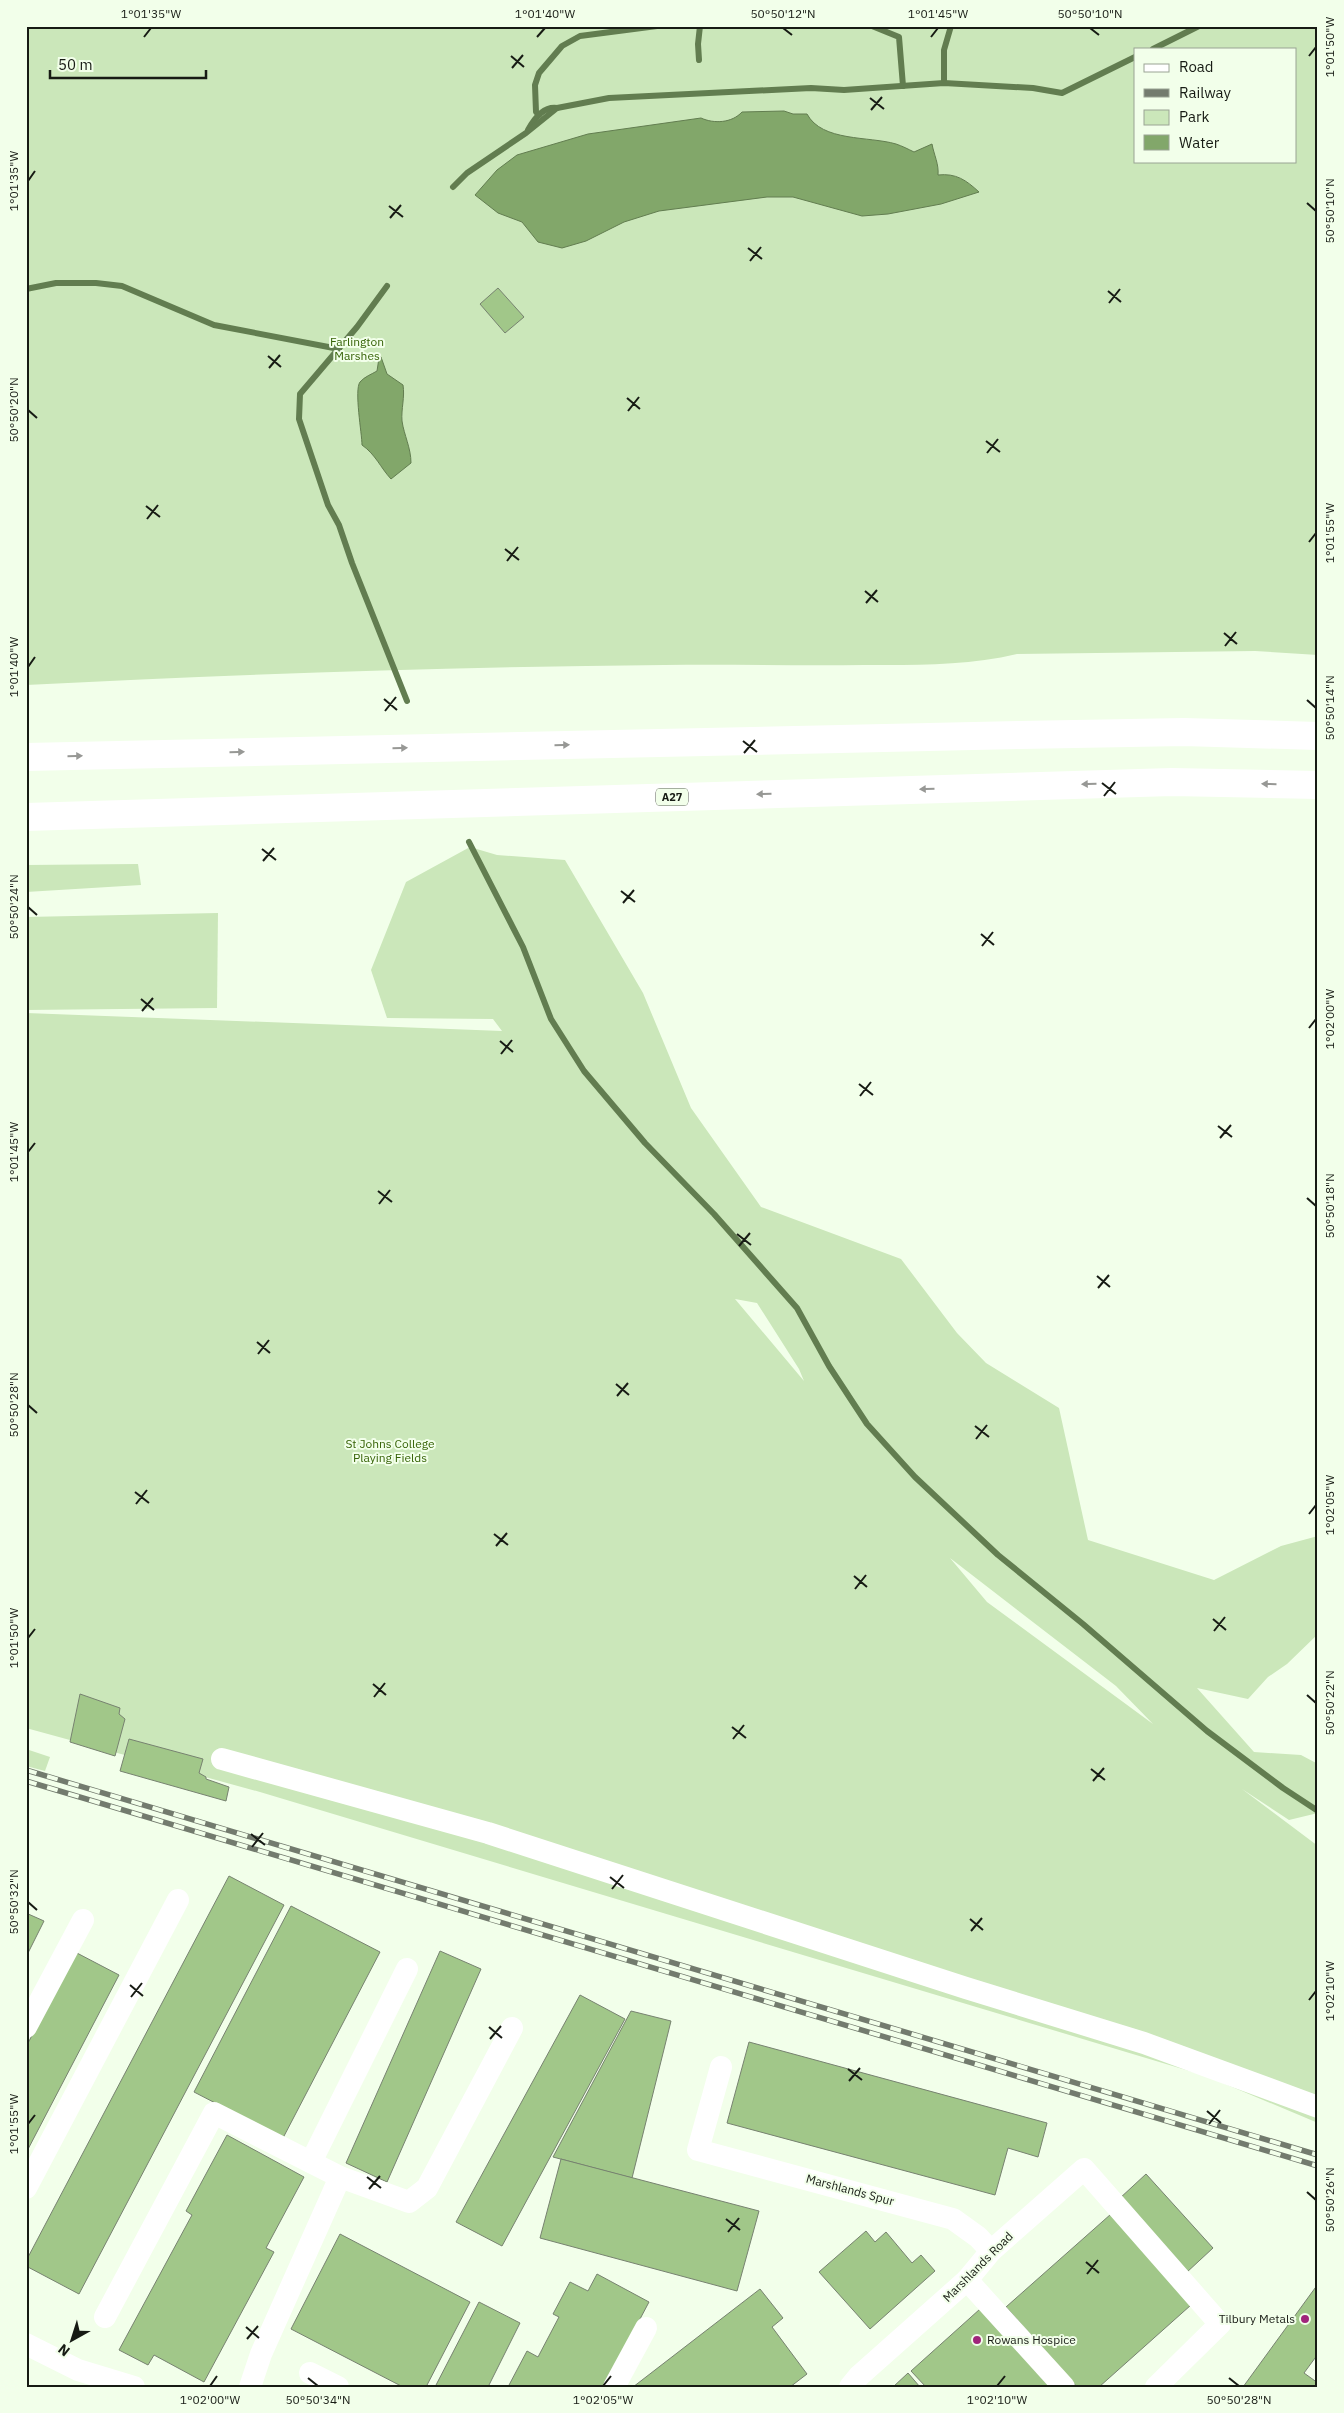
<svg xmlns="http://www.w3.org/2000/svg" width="1344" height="2413" viewBox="0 0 1344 2413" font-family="'IBM Plex Sans',sans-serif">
  <rect width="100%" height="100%" fill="#f2ffea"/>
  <!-- green -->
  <g fill="#cbe7ba" fill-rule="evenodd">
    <path d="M26 26H1318V655L1255 651 1017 654C967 666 915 665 864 665 797 666 731 664 664 665 451 667 239 674 26 685ZM1135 49H1295V161H1135Z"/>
    <path d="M470 847 497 855 565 860 643 993 691 1108 761 1207 901 1259 957 1333 986 1363 1059 1408 1088 1540 1214 1580 1281 1546 1318 1536V1634L1287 1664 1268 1677 1248 1699 1197 1688 1254 1752 1301 1755 1318 1764V1813L1289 1820 1242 1789 1318 1846V2123L1206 2076 260 1792 26 1728V1013L502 1031 493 1019 387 1018 371 970 406 882ZM735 1299 757 1303 799 1369 804 1381ZM950 1558 1116 1686 1153 1724 987 1602Z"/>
    <path d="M138 864 141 885 26 892V865Z"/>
    <path d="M218 913 217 1008 26 1010V917Z"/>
    <path d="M26 1749 50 1757 45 1771 26 1766Z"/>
  </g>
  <!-- water -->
  <g fill="#82a76a" stroke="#627d50">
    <path d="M784 111 793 114H807C822 142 869 136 896 144 902 146 908 149 914 152L932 144C934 155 939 164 938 175 956 173 966 180 979 192L941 204 888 214 862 216 793 197H767L659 211 624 222 586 241 562 248 538 242 522 222 498 213 475 195 497 170 517 155 588 134 701 118C714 124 732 123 742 112Z"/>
    <path d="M381 357 387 374 403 385C405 397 401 409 402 421 404 435 411 448 411 463L391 479C380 467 376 455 362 445 362 434 354 390 360 382 364 377 372 374 377 371L379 358Z"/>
  </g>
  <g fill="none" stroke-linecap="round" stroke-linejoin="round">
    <!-- stream -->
    <g stroke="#627d50" stroke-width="6">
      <path d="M872 26 899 37 903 86"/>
      <path d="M1153 49 1199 26"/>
      <path d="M699 60 698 44 700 26"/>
      <path d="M944 83V50L951 26"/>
      <path d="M539 115 536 112 535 85 539 73 562 46 580 36 657 26"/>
      <path d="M528 130C534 119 543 106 557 108"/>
      <path d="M453 187 467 173 526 133 557 108 609 98 811 88 844 90 944 83 1033 88 1062 93 1135 57"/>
      <path d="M387 286 357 327 300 394 299 419 328 505 339 525 352 563 407 701"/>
      <path d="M26 289 56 283H96L122 286 214 325 339 349"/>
      <path d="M469 842 523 947 551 1019 584 1071 645 1143 714 1214 797 1308 829 1366 867 1424 915 1477 998 1555 1083 1624 1207 1731 1283 1788 1318 1811"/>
    </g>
  </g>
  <!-- building -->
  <g fill="#a1c789" stroke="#778270">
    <path d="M498 288 524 317 505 333 480 304Z"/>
    <path d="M80 1694 120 1708 119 1714 125 1719 115 1756 70 1742Z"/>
    <path d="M129 1739 203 1759 199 1773 206 1777V1779L229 1787 226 1801 120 1771Z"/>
    <path d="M229 1876 284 1905 79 2294 26 2266V2261Z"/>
    <path d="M291 1906 380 1952 283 2138 194 2092Z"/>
    <path d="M26 1913 44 1921 26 1957Z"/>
    <path d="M440 1951 481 1969 387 2182 346 2163Z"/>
    <path d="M75 1952 119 1975 26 2153V2047Z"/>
    <path d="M580 1995 625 2019 502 2246 456 2222Z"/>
    <path d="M631 2011 671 2021 632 2178 553 2157Z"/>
    <path d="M749 2042 1047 2123 1038 2157 1008 2148 995 2195 727 2123Z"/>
    <path d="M227 2135 304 2177 266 2248 274 2252 204 2382 154 2355 148 2365 119 2350 192 2215 186 2211Z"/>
    <path d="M561 2159 759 2211 737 2291 540 2238Z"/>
    <path d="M1146 2174 1213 2248 1186 2273 1119 2199Z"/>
    <path d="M1111 2214 1191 2305 1099 2387H1077L1006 2307Z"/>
    <path d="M866 2231 875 2242 886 2232 912 2263 921 2255 935 2271 870 2329 819 2272Z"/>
    <path d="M340 2234 470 2302 426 2387H403L291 2329Z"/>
    <path d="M597 2274 649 2302 604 2387H508L527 2351 538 2357 559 2317 553 2314 570 2282 588 2291Z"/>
    <path d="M1318 2284V2354L1304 2373 1318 2383V2387H1243Z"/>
    <path d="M760 2289 783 2318 772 2327 807 2374 790 2387H633Z"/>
    <path d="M479 2302 520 2323 488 2387H435Z"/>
    <path d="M980 2309 1050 2387H926L911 2371Z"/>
    <path d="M908 2373 920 2387H893Z"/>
  </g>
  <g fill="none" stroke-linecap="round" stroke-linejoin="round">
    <!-- minor -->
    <g stroke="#fff" stroke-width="22">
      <path d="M222 1759 488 1833 966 1988 1144 2043 1318 2107"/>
      <path d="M26 2027 83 1920"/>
      <path d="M721 2067 698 2150 953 2219 978 2237 991 2251"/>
      <path d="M311 2162 407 1969"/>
      <path d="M26 2188 178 1900"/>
      <path d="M967 2280 1064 2387"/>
      <path d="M105 2317 214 2113 340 2177 409 2202 427 2188 512 2028"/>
      <path d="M26 2344 78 2370 134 2387"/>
      <path d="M310 2373 338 2387"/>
      <path d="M250 2387 261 2354 340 2177"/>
      <path d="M614 2387 646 2328"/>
      <path d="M850 2387 859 2376 967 2280 991 2251 1084 2169 1220 2324 1156 2387"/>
    </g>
    <!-- highway -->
    <g stroke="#fff" stroke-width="28">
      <path d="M26 757 1020 735 1184 732 1318 736"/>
      <path d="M26 817 1172 782 1318 785"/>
    </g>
    <!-- rail casing -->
    <g stroke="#737b6e" stroke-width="5.5">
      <g id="rail">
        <path d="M26 1770 1318 2155"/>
        <path d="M26 1781 1318 2166"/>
      </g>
    </g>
    <!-- rail -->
    <use href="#rail" stroke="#f2ffea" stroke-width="4" stroke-dasharray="11" stroke-linecap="butt"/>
  </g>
  <!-- one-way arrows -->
  <defs><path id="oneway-solid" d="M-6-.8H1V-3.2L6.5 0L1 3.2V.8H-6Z" transform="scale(1.25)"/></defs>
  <g fill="#979895">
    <use href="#oneway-solid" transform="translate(562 745) rotate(-1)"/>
    <use href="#oneway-solid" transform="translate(400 748) rotate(-1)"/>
    <use href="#oneway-solid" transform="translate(237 752) rotate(-1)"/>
    <use href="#oneway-solid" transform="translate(75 756) rotate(-1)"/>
    <use href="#oneway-solid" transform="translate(1089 784) rotate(178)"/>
    <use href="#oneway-solid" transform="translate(1269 784) rotate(-179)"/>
    <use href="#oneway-solid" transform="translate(927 789) rotate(178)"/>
    <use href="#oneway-solid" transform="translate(764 794) rotate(178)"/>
  </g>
  <!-- ticks -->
  <path fill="none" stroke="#171b14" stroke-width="2" d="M783 28 792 35M1090 28 1099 35M144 37 151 28M537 37 545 28M931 37 938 28M511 56 524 67M1309 56 1316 47M512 68 523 55M870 98 884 109M871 110 882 97M28 181 35 171M1307 203 1316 211M389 206 403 217M390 218 401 205M748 248 762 259M750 261 761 247M1108 291 1121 302M1109 303 1120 289M268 356 281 367M269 368 280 355M627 398 640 409M28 410 37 418M628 411 639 397M986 441 1000 452M987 453 998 439M146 506 160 517M147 519 158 505M1309 542 1316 533M505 549 519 560M507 561 518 547M865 591 878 602M866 603 877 590M1224 633 1237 644M1225 646 1236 632M28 667 35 657M384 699 397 710M1307 700 1316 708M385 711 396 697M743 741 757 752M744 753 755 740M1102 783 1116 794M1104 796 1115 782M262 849 276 860M263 861 274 848M621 891 635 902M623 903 634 890M28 907 37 915M981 934 994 945M982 946 993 932M141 999 154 1010M142 1011 153 998M1309 1028 1316 1019M500 1041 513 1052M501 1054 512 1040M859 1084 873 1095M860 1096 871 1082M1218 1126 1232 1137M1220 1138 1231 1125M28 1152 35 1143M378 1191 392 1202M1307 1198 1316 1206M379 1204 390 1190M737 1234 751 1245M739 1246 750 1233M1097 1276 1110 1287M1098 1288 1109 1275M257 1342 270 1353M258 1354 269 1340M616 1384 629 1395M617 1396 628 1383M28 1405 37 1413M975 1426 989 1437M976 1439 987 1425M135 1492 149 1503M136 1504 147 1490M1309 1514 1316 1505M494 1534 508 1545M496 1546 507 1533M854 1576 867 1587M855 1589 866 1575M1213 1619 1226 1630M1214 1631 1225 1617M28 1638 35 1629M373 1684 386 1695M1307 1695 1316 1703M374 1697 385 1683M732 1727 746 1738M733 1739 744 1725M1091 1769 1105 1780M1093 1781 1104 1768M251 1834 265 1845M252 1847 263 1833M610 1877 624 1888M612 1889 623 1875M28 1902 37 1910M970 1919 983 1930M971 1931 982 1918M130 1985 143 1996M131 1997 142 1983M1309 2000 1316 1991M489 2027 502 2038M490 2039 501 2026M848 2069 862 2080M849 2081 860 2068M1207 2111 1221 2123M28 2124 35 2115M1209 2124 1220 2110M367 2177 381 2188M369 2189 380 2176M1307 2192 1316 2200M726 2219 740 2230M728 2232 739 2218M1086 2262 1099 2273M1087 2274 1098 2260M246 2327 259 2338M247 2339 258 2326M308 2378 318 2386M1229 2378 1239 2386M210 2386 217 2376M603 2386 611 2376M997 2386 1005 2376"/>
  <!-- markers -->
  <g fill="#a0257b" stroke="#f2ffea" stroke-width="2">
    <circle cx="1305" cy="2319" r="5"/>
    <circle cx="977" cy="2340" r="5"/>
  </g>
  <g text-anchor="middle" stroke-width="4" stroke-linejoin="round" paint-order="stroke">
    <!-- shield labels -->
    <rect fill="#f2ffea" stroke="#595f54" stroke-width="1" x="656" y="788.5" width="32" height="17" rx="4"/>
    <g font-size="11" font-weight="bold" fill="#171b14">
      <text x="672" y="801">A27</text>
    </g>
    <!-- park labels -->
    <g font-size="12" fill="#366307" stroke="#f2ffea">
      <text x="357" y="346">Farlington<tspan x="357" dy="14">Marshes</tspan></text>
      <text x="390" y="1448">St Johns College<tspan x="390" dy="14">Playing Fields</tspan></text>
    </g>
    <!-- street labels -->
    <g font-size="12" fill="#171b14" stroke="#f2ffea">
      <text transform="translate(850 2190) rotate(15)" y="4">Marshlands Spur</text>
      <text transform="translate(978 2267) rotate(-45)" y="4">Marshlands Road</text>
    </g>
    <!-- poi labels -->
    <g font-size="12" fill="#171b14" stroke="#f2ffea" text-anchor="end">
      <text x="1295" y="2323">Tilbury Metals</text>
      <text x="987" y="2344" text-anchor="start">Rowans Hospice</text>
    </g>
  </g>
  <!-- border -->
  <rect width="1344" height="2413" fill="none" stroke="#f2ffea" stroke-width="55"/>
  <!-- legend -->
  <rect x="1134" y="48" width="162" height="115" fill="#f2ffea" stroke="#9aa494"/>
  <rect x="1144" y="64" width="25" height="8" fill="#ffffff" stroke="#9aa494"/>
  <text x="1179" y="72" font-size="15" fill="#171b14">Road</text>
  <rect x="1144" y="89" width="25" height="8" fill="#737b6e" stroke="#9aa494"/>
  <text x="1179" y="98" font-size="15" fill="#171b14">Railway</text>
  <rect x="1144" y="110" width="25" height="15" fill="#cbe7ba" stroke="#9aa494"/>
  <text x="1179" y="122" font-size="15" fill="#171b14">Park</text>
  <rect x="1144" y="135" width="25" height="15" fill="#82a76a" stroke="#9aa494"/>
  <text x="1179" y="148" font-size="15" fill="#171b14">Water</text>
  <!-- north arrow -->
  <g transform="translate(72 2340) rotate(219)" stroke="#f2ffea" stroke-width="4" paint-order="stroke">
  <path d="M0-4L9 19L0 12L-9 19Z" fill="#171b14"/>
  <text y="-8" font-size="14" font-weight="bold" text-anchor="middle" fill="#171b14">N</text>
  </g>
  <!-- scale -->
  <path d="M50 70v8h156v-8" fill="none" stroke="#171b14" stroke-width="2.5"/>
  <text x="58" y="70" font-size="15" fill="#171b14" stroke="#f2ffea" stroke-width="4" paint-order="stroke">50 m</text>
  <rect x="28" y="28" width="1288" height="2358" fill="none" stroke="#171b14" stroke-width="2"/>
  <g font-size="12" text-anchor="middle" fill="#171b14">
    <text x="151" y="18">1°01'35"W</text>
    <text x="545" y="18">1°01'40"W</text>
    <text x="783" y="18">50°50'12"N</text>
    <text x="938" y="18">1°01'45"W</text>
    <text x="1090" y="18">50°50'10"N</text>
    <text transform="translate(1330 47) rotate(-90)" y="4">1°01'50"W</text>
    <text transform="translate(14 181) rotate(-90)" y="4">1°01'35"W</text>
    <text transform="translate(1330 211) rotate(-90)" y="4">50°50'10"N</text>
    <text transform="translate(14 410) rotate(-90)" y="4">50°50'20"N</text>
    <text transform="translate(1330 533) rotate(-90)" y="4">1°01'55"W</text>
    <text transform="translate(14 667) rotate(-90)" y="4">1°01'40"W</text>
    <text transform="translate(1330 708) rotate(-90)" y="4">50°50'14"N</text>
    <text transform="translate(14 907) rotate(-90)" y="4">50°50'24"N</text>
    <text transform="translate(1330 1019) rotate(-90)" y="4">1°02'00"W</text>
    <text transform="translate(14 1152) rotate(-90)" y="4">1°01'45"W</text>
    <text transform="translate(1330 1206) rotate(-90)" y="4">50°50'18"N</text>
    <text transform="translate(14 1405) rotate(-90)" y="4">50°50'28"N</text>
    <text transform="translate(1330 1505) rotate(-90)" y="4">1°02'05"W</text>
    <text transform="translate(14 1638) rotate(-90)" y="4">1°01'50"W</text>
    <text transform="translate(1330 1703) rotate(-90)" y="4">50°50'22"N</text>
    <text transform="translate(14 1902) rotate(-90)" y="4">50°50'32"N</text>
    <text transform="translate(1330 1991) rotate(-90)" y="4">1°02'10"W</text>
    <text transform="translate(14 2124) rotate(-90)" y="4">1°01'55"W</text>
    <text transform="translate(1330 2200) rotate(-90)" y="4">50°50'26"N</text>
    <text x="210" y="2404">1°02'00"W</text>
    <text x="318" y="2404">50°50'34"N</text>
    <text x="603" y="2404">1°02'05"W</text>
    <text x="997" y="2404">1°02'10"W</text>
    <text x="1239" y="2404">50°50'28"N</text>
  </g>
</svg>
